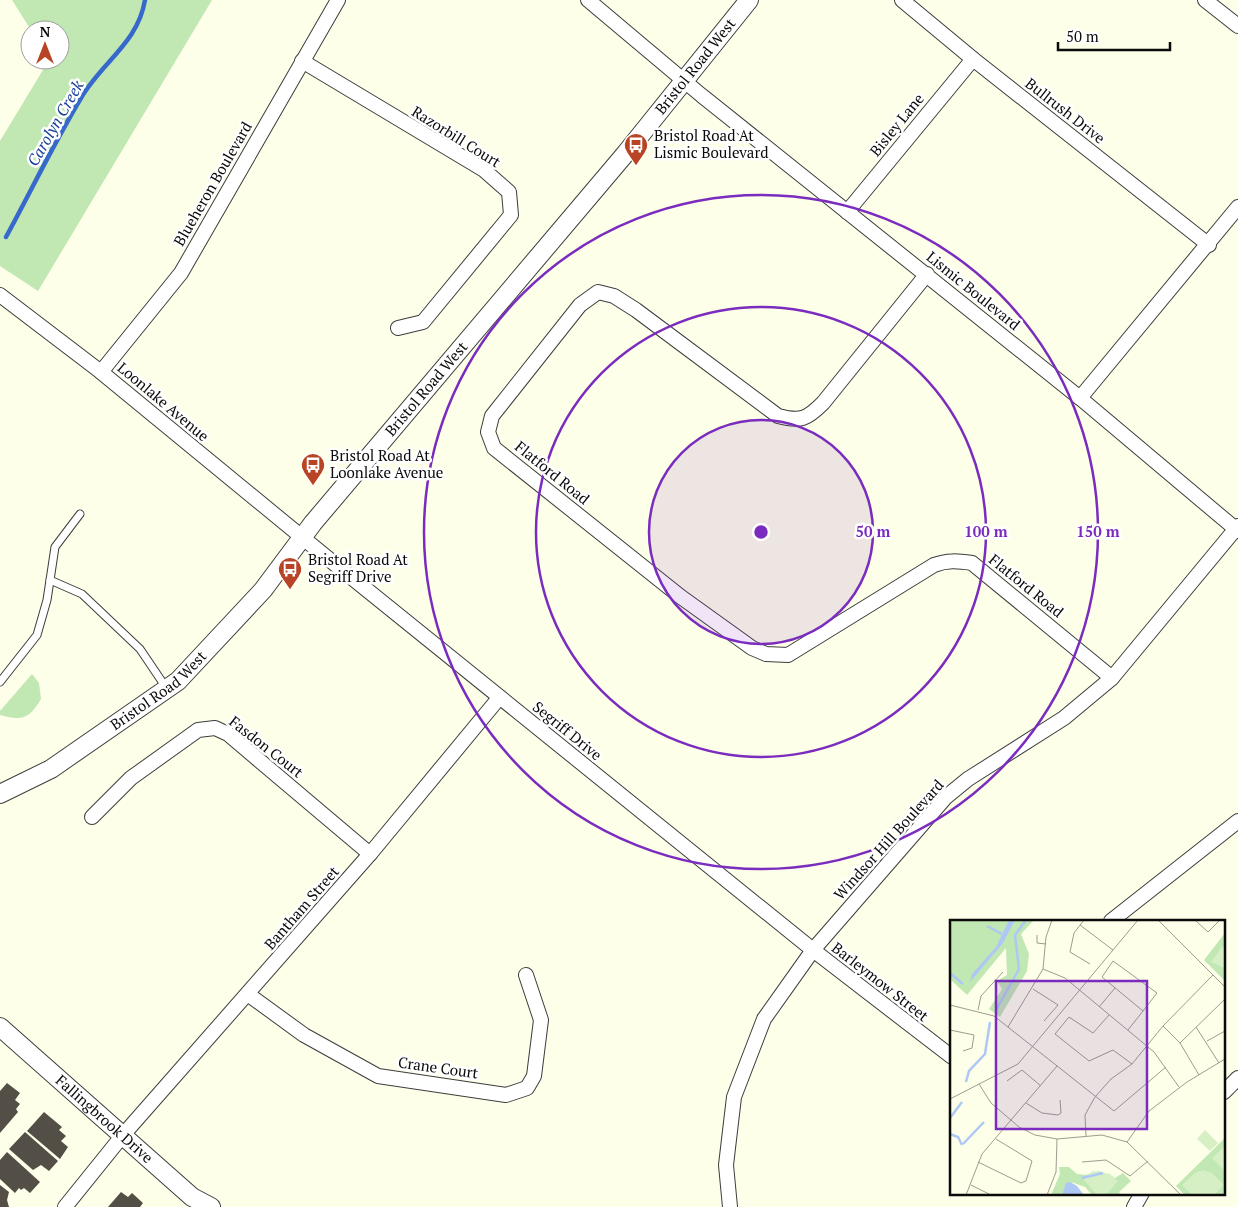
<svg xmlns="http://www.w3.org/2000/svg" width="1238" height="1207" viewBox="0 0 1238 1207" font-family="'PT Serif',serif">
  <rect width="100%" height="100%" fill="#fdffe8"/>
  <!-- green -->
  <g fill="#c1e7b3">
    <path d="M12 0H212L38 291 0 266V141L49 60H60V30H31Z"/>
    <path d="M32 674 39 683 41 699C29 719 22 721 0 715V711Z"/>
  </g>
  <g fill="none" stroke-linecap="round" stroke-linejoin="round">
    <!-- stream -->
    <path stroke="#3669cb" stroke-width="4.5" d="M6 237C31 191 54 143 81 98 102 62 138 43 145 0"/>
  </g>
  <!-- building -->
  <g fill="#534f47">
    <path d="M7 1083 20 1093 15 1100 20 1104 16 1109 18 1112 0 1133V1091Z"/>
    <path d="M44 1112 62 1127 59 1130 66 1136 61 1141 68 1147 60 1159 27 1131Z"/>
    <path d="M25 1132 58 1161 49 1171 41 1165 33 1170 9 1149Z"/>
    <path d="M7 1152 40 1182 30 1193 24 1188 21 1190 19 1188 15 1193 0 1179V1160Z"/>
    <path d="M0 1185 9 1192 7 1200 9 1207H0Z"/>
    <path d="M121 1192 128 1197 132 1193 143 1203 140 1207H108Z"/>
  </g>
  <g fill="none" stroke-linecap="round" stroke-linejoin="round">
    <!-- service casing -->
    <g stroke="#3d3d3d" stroke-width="9">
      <g id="service">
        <path d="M50 580 82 594 140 649 167 689"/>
        <path d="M0 682 37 635 47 600 55 547 80 514"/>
      </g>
    </g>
    <!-- minor casing -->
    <g stroke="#3d3d3d" stroke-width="16">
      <g id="minor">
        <path d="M588 0 701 95 1080 398 1238 531"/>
        <path d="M902 0 973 59 1209 245"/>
        <path d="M1205 0 1238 26"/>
        <path d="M302 61 484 170 509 192 511 215 423 322 398 328"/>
        <path d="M847 212 973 59"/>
        <path d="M927 274 823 403C807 419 801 422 778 416L636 310 614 296 598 292 580 305 492 416 488 432 494 448 681 597 752 648 766 654 788 655 934 565C947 560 958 561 972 563L1112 678"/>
        <path d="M0 295 101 372 325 556 813 950 952 1057"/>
        <path d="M101 372 181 273 338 0"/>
        <path d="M1080 398 1238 207"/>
        <path d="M92 817 131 778 198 730 215 728 228 734 370 854"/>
        <path d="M1111 921 1238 821"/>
        <path d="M249 995 304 1035 378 1076 506 1095 527 1088 534 1076 541 1020 526 975"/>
        <path d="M1224 1092 1238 1078"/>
        <path d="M65 1207 123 1135 370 854 499 698"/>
        <path d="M730 1207 726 1165 734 1097 764 1019 813 950 946 797 968 779 1064 718 1112 678 1238 526"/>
        <path d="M1134 1207 1142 1193"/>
      </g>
    </g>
    <!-- tertiary casing -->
    <g stroke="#3d3d3d" stroke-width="20">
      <g id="tertiary">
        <path id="s1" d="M0 794 51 769 178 681 263 590 313 523 626 153 749 0"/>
        <path id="s2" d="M0 1027 192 1197 211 1207"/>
      </g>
    </g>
    <!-- service -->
    <use href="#service" stroke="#fff" stroke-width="7"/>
    <!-- minor -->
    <use href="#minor" stroke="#fff" stroke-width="14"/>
    <!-- tertiary -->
    <use href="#tertiary" stroke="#fff" stroke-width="18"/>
  </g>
  <!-- distance rings -->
  <circle cx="761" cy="532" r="112" fill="#7b2cbf" fill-opacity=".12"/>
  <g fill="none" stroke="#7b2cbf" stroke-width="2.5">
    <circle cx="761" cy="532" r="112"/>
    <circle cx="761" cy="532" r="225"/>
    <circle cx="761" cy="532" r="337"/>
  </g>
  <!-- icons -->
  <defs>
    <g id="bus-pin" transform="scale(1.25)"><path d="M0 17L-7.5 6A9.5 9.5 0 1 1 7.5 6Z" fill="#b84425" stroke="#fff"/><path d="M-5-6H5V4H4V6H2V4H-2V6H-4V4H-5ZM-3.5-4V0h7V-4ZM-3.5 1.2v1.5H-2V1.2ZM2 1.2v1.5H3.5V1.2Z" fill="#fff"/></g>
  </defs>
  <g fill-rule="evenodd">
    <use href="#bus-pin" x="636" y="145"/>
    <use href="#bus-pin" x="313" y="465"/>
    <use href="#bus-pin" x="290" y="569"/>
  </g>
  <g text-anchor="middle" stroke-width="5" stroke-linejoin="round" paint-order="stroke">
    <!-- street labels -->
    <g font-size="15" fill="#0a0a0a" stroke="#fff">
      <text dy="5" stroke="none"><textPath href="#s1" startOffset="1015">Bristol Road West</textPath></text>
      <text transform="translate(1065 111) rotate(38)" y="5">Bullrush Drive</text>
      <text transform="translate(897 125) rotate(-51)" y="5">Bisley Lane</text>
      <text transform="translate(456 137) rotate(32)" y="5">Razorbill Court</text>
      <text transform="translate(213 184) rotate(-60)" y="5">Blueheron Boulevard</text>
      <text transform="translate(973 291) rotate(39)" y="5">Lismic Boulevard</text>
      <text dy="5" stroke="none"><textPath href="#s1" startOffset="595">Bristol Road West</textPath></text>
      <text transform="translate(163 402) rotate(40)" y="5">Loonlake Avenue</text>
      <text transform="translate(552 473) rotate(39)" y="5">Flatford Road</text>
      <text transform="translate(1026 586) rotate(39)" y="5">Flatford Road</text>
      <text dy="5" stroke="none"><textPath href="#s1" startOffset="190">Bristol Road West</textPath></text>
      <text transform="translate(567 731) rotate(39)" y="5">Segriff Drive</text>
      <text transform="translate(266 747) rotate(38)" y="5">Fasdon Court</text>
      <text transform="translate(889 840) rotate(-48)" y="5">Windsor Hill Boulevard</text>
      <text transform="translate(302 908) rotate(-49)" y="5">Bantham Street</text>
      <text transform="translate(880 982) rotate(38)" y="5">Barleymow Street</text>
      <text transform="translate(438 1068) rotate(8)" y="5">Crane Court</text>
      <text dy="5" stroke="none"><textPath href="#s2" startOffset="139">Fallingbrook Drive</textPath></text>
    </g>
    <!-- poi labels -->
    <g font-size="15" fill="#0a0a0a" stroke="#fff" text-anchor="start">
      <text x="654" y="141">Bristol Road At<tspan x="654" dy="17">Lismic Boulevard</tspan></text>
      <text x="330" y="461">Bristol Road At<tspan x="330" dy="17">Loonlake Avenue</tspan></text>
      <text x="308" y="565">Bristol Road At<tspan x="308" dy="17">Segriff Drive</tspan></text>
    </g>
    <!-- water labels -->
    <g font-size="16" font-style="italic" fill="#173f99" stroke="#fff">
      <text transform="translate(55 123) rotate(-60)" y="6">Carolyn Creek</text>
    </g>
  </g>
  <!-- overview -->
  <g transform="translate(950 920)">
    <rect width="275" height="275" fill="#fdffe8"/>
    <path d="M0 0H84L71 14 79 34 77 51 50 97 39 89 52 69 47 61 57 55 56 28 17 75 0 59ZM275 13V60H274L254 40ZM275 218V275H235L226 266ZM109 247H119L127 254 136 255 149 251 165 258 173 253 181 261 169 272 171 275H142L135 267 121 262 134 275H101L110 254Z" fill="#c1e7b3"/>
    <path d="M272 27 275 28V48L261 42ZM255 210 268 223 260 231 247 219ZM275 226V251L262 238ZM253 250 262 253 274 265 264 275H242L232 265 245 253ZM143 251 160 254 168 261 156 275H147L133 259Z" fill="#d6efc5"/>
    <path d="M59 0H65L53 23 20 62 22 54 46 27ZM120 262 127 266 134 275H112L116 263Z" fill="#aec8f5"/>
    <path fill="none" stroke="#aec8f5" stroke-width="2.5" d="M37 6 52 14M0 53 13 64M46 90 69 49 65 15 76 0M16 162 19 151 35 134 40 102M0 198 12 182M0 214 8 217 12 225M13 224 34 202M132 258 153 253"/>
    <path fill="none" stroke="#9c9d8f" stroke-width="1" d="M134 0 124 13 120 32 140 44M208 0 275 67M245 0 258 12 270 0M130 5 163 30M87 15V23L96 24M93 49 115 58 204 132 229 167M83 69 108 85 94 101M0 85 44 96 164 191 216 147M149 87 165 68M28 90 31 76 53 52M159 95 143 113 119 97 105 114 139 141 163 130 182 144M213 106 230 123 249 155M58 107 93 49 96 17 102 0M246 107 269 143M0 110 24 115 22 128 13 131M178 110 193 91 207 73 163 41 152 57 193 91M257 121 275 111M230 123 275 79M57 161 72 150 91 166M29 164 41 183 69 207 85 215 107 219 152 215 177 222 231 275M0 179 68 144 188 0M76 183 92 193 108 195 111 193 110 180M136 216 135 195 145 177 161 159 182 144 213 106 263 55M177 222 199 191 237 162 275 139M28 242 71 263 76 261 82 241 46 219M132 242 156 240 180 256 198 241M21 265 41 275M16 275 32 234 107 146M97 275 106 252 107 219"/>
    <path fill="#7b2cbf" fill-opacity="0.15" stroke="#7b2cbf" stroke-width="2.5" d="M46 61H197V209H46Z"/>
    <rect width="275" height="275" fill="none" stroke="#0a0a0a" stroke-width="2.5"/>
  </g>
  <circle cx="761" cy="532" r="8" fill="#7b2cbf" stroke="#fff" stroke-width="2.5"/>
  <g font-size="15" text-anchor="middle" font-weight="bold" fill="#7b2cbf" stroke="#fff" stroke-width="5" stroke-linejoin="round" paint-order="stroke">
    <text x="873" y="537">50 m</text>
    <text x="986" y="537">100 m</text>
    <text x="1098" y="537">150 m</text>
  </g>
  <!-- north arrow -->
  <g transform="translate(45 45)"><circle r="24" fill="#ffffff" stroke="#9d9d9d"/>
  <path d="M0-4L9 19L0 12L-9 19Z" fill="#b84425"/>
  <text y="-8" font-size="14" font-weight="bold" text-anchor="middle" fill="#0a0a0a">N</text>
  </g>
  <!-- scale -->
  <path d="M1058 42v8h112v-8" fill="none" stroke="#0a0a0a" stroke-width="2.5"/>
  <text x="1066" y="42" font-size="15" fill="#0a0a0a" stroke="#ffffff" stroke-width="4" paint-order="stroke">50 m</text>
</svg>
